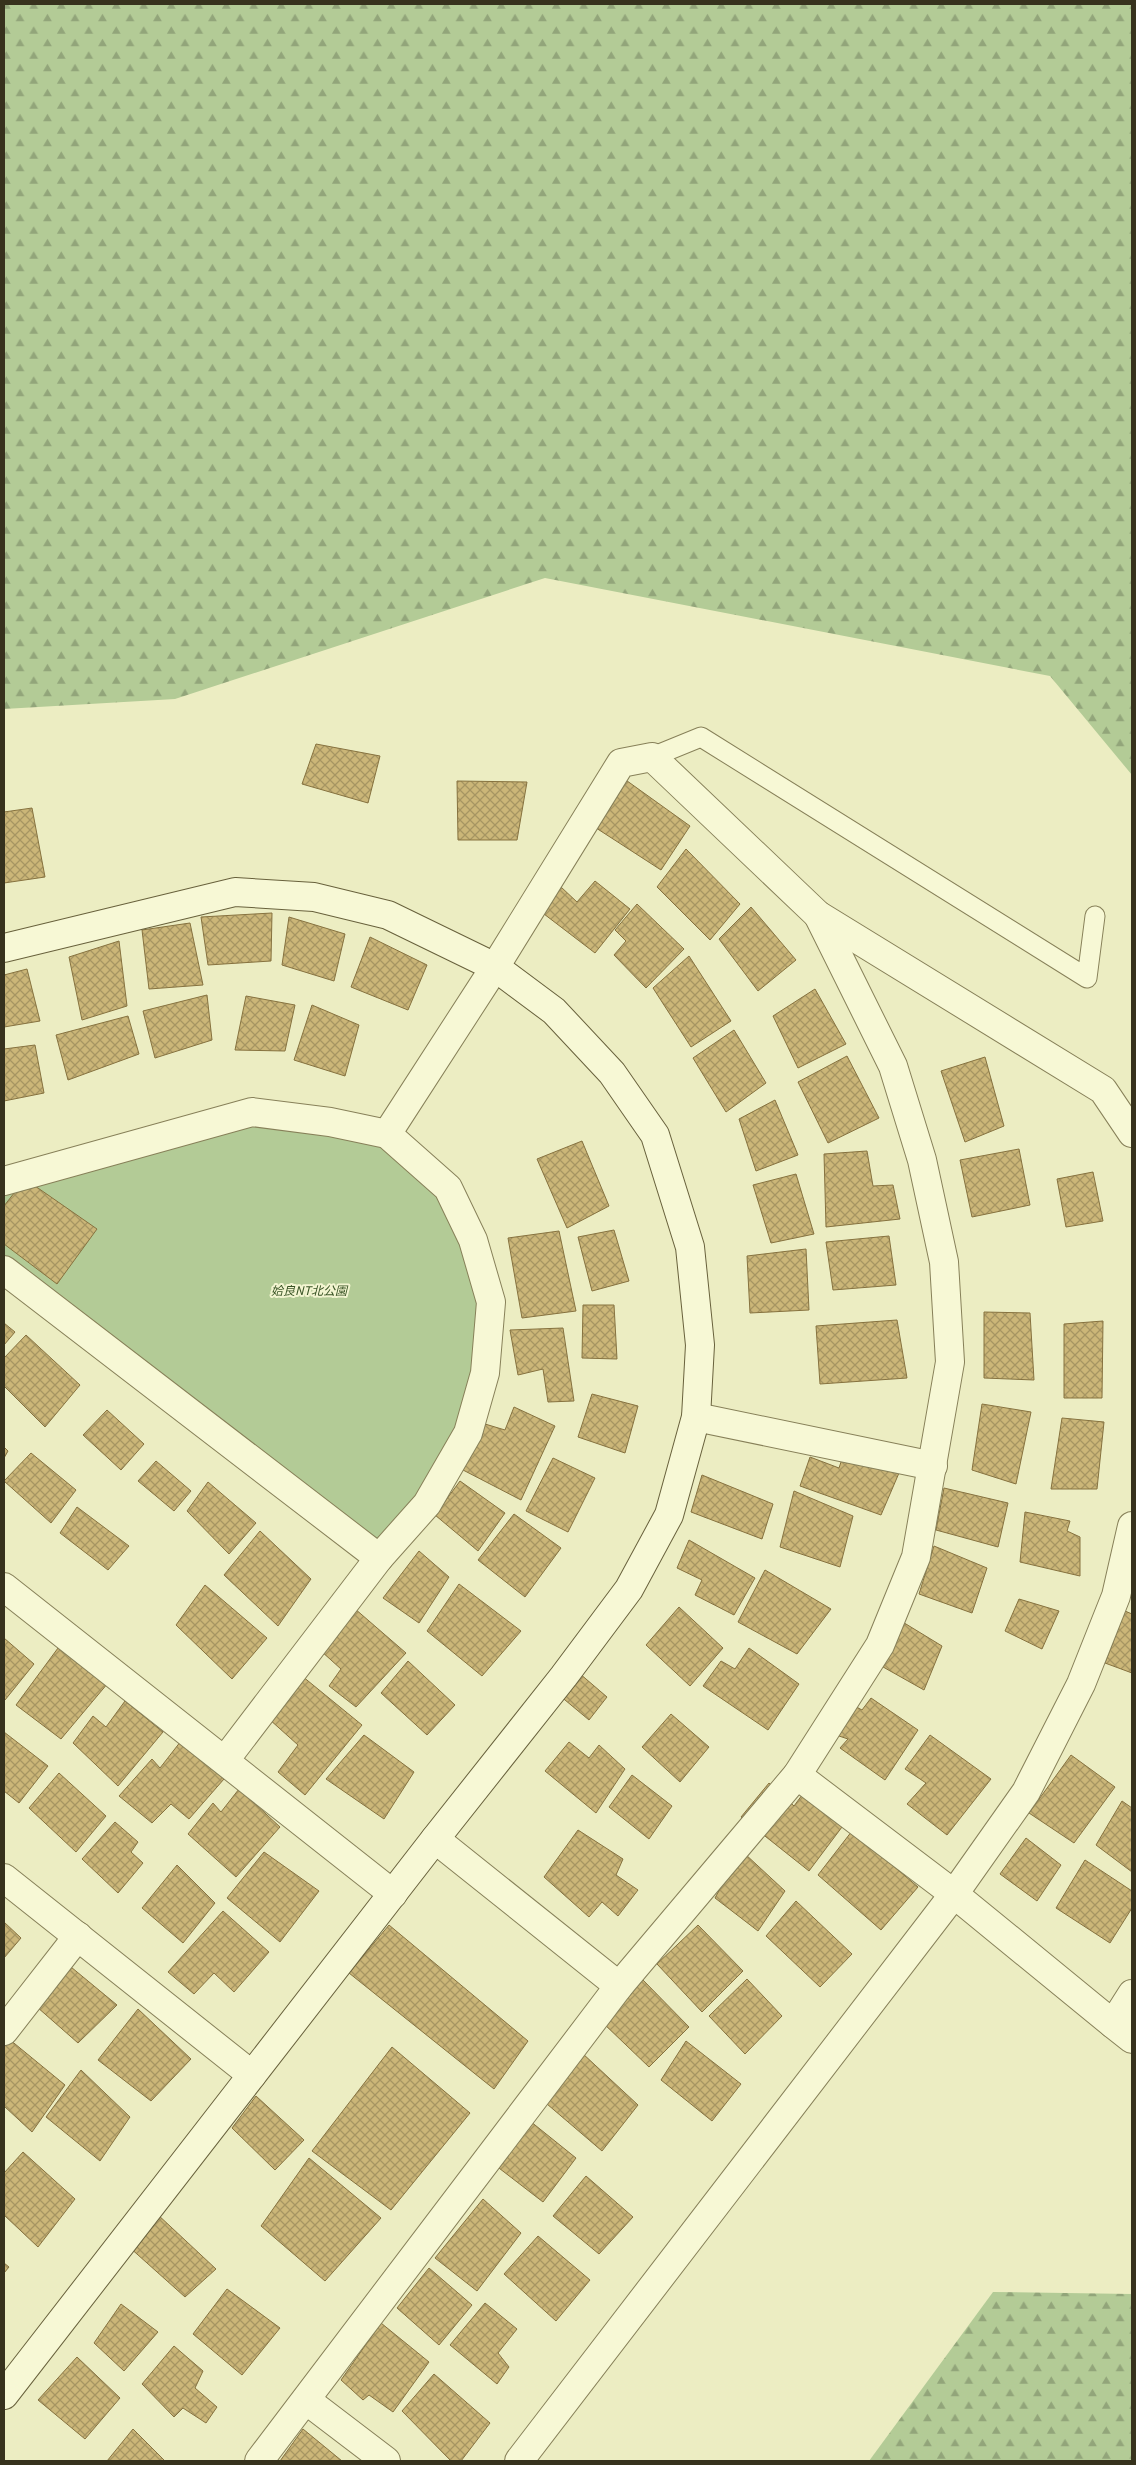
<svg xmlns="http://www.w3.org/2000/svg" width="1136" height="2465" viewBox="0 0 1136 2465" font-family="Georgia,'Noto Sans JP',serif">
  <defs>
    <pattern id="forest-firs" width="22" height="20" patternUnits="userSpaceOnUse" patternTransform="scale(1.25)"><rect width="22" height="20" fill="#b3cb96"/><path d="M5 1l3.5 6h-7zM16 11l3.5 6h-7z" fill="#92a57a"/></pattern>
    <pattern id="building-cross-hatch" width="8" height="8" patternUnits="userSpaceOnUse" patternTransform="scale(1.25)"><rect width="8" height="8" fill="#cbb678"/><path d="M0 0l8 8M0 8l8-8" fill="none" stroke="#a69562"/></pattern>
  </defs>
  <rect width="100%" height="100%" fill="#ecedc2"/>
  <!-- forest -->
  <g fill="url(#forest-firs)">
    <path d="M4 4H1132V775L1050 676 545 578 175 699 4 709Z"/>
    <path d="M993 2292 1132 2294V2461H869Z"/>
  </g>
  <!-- green -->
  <path fill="#b3cb96" d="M252 1112 387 1134 448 1188 491 1302 468 1433 379 1558 4 1270V1181Z"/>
  <!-- building -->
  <g fill="url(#building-cross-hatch)" stroke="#86723f">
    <path d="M316 744 380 756 368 803 302 784Z"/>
    <path d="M623 778 690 826 661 870 593 826Z"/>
    <path d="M457 781 527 782 517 840H458Z"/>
    <path d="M32 808 45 877 4 883V812Z"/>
    <path d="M686 849 740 904 710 940 657 887Z"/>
    <path d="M595 881 630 909 595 953 544 914 561 887 577 902Z"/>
    <path d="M637 904 684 949 646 988 614 955 626 941 615 930Z"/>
    <path d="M751 907 796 960 758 991 719 939Z"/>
    <path d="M272 913 271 961 208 965 201 917Z"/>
    <path d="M289 917 345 934 334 981 282 965Z"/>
    <path d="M190 923 203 985 149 989 142 930Z"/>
    <path d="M370 937 427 965 408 1010 351 987Z"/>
    <path d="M119 941 127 1006 82 1020 69 957Z"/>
    <path d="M689 956 731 1021 691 1047 653 988Z"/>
    <path d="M27 969 40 1021 4 1027V975Z"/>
    <path d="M815 989 846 1044 798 1068 773 1016Z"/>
    <path d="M207 995 212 1040 155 1058 143 1011Z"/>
    <path d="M246 996 295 1005 285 1051 235 1050Z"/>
    <path d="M312 1005 359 1025 345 1076 294 1060Z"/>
    <path d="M128 1016 139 1054 68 1080 56 1035Z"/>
    <path d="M734 1030 766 1083 726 1112 693 1058Z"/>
    <path d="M35 1045 44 1093 4 1101V1049Z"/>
    <path d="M847 1056 879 1118 828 1143 798 1082Z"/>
    <path d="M985 1057 1004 1126 965 1142 941 1071Z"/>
    <path d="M775 1100 798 1155 756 1171 739 1119Z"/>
    <path d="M582 1141 609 1206 567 1228 537 1159Z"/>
    <path d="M1019 1149 1030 1205 972 1217 960 1160Z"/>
    <path d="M867 1151 873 1186 893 1185 900 1219 826 1227 824 1154Z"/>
    <path d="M1093 1172 1103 1221 1066 1227 1057 1179Z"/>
    <path d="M796 1174 814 1234 771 1243 753 1185Z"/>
    <path d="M25 1179 97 1229 57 1284 4 1244V1206Z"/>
    <path d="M614 1230 629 1281 592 1291 578 1237Z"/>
    <path d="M559 1231 576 1311 522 1318 508 1238Z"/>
    <path d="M889 1236 896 1285 833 1290 826 1242Z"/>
    <path d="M806 1249 809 1310 750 1313 747 1256Z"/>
    <path d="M583 1305H614L617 1359 582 1358Z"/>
    <path d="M984 1312 1030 1313 1034 1380 984 1378Z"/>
    <path d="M897 1320 907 1378 820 1384 816 1326Z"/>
    <path d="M1103 1321 1102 1398H1064V1324Z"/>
    <path d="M4 1323 15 1332 4 1345Z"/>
    <path d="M563 1328 574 1401 548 1402 543 1369 518 1375 510 1330Z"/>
    <path d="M26 1335 80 1385 45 1427 4 1386V1358Z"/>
    <path d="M592 1394 638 1406 625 1453 578 1437Z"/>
    <path d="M982 1404 1031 1412 1016 1484 972 1470Z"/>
    <path d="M514 1407 555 1426 521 1500 463 1470 485 1424 505 1430Z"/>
    <path d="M107 1410 144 1444 121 1470 83 1435Z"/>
    <path d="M1062 1418 1104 1422 1097 1489H1051Z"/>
    <path d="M4 1447 8 1451 4 1458Z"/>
    <path d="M31 1453 76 1490 51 1523 4 1481Z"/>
    <path d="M843 1456 899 1473 881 1515 800 1486 810 1457 839 1468Z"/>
    <path d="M553 1458 595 1478 568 1532 526 1511Z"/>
    <path d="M156 1461 191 1491 174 1511 138 1481Z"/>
    <path d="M702 1475 773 1504 762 1539 691 1512Z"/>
    <path d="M460 1481 505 1513 478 1551 435 1515Z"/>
    <path d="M208 1482 256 1523 229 1554 187 1511Z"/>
    <path d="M944 1488 1008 1503 998 1547 936 1530Z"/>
    <path d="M794 1491 853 1516 840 1567 780 1547Z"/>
    <path d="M77 1507 129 1546 108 1570 60 1533Z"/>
    <path d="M1025 1512 1070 1521 1067 1531 1080 1537V1576L1020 1562Z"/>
    <path d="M514 1514 561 1548 525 1597 478 1560Z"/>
    <path d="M260 1531 311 1579 278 1626 224 1575Z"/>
    <path d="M689 1540 755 1578 734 1615 695 1595 702 1580 677 1568Z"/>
    <path d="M934 1546 987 1568 972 1613 919 1594Z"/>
    <path d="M419 1551 449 1577 419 1623 383 1598Z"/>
    <path d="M765 1570 831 1609 797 1654 738 1622Z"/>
    <path d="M459 1584 521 1631 482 1676 427 1631Z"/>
    <path d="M205 1585 267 1638 232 1679 176 1625Z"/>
    <path d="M1019 1599 1059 1611 1042 1649 1005 1631Z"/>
    <path d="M679 1607 723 1648 690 1686 646 1645Z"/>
    <path d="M354 1608 406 1653 356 1707 329 1686 341 1669 321 1651Z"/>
    <path d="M1125 1611 1132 1614V1673L1105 1663Z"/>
    <path d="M901 1621 942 1646 924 1690 876 1663Z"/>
    <path d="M4 1638 34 1664 5 1700 4 1699Z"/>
    <path d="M61 1644 108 1683 61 1739 16 1705Z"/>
    <path d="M749 1648 799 1684 768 1730 703 1686 721 1661 735 1669Z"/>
    <path d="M408 1661 455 1705 427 1735 381 1693Z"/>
    <path d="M579 1673 607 1697 589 1720 559 1695Z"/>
    <path d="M302 1676 362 1725 305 1795 278 1772 298 1745 269 1719Z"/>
    <path d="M871 1698 918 1730 885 1780 840 1748 848 1739 833 1734 851 1704 862 1710Z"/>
    <path d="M125 1701 163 1732 118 1786 73 1743 93 1716 106 1727Z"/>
    <path d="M671 1714 709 1747 680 1782 642 1747Z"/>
    <path d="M4 1732 48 1766 19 1803 4 1791Z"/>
    <path d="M364 1735 414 1772 384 1819 326 1779Z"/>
    <path d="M930 1735 991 1779 947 1835 907 1804 926 1783 905 1769Z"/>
    <path d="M181 1741 224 1779 189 1819 171 1804 152 1823 119 1796 152 1759 160 1768Z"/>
    <path d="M569 1742 589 1758 599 1745 625 1769 596 1813 545 1771Z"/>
    <path d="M1071 1755 1115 1787 1074 1843 1029 1813Z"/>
    <path d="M59 1773 106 1816 76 1852 29 1808Z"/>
    <path d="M632 1775 672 1806 649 1839 609 1807Z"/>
    <path d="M769 1783 794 1806 805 1791 845 1823 809 1871 741 1817Z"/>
    <path d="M239 1789 280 1827 236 1877 188 1834 213 1803 221 1812Z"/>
    <path d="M1122 1801 1132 1808V1872L1096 1845Z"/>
    <path d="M115 1822 138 1842 131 1852 143 1863 118 1893 82 1859Z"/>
    <path d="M578 1830 623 1859 616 1875 638 1890 618 1916 602 1902 589 1917 544 1877Z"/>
    <path d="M852 1831 918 1887 881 1930 818 1875Z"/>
    <path d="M1026 1838 1061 1865 1037 1901 1000 1874Z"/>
    <path d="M730 1840 785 1891 758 1931 715 1898 723 1883Z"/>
    <path d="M264 1852 319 1891 280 1942 227 1898Z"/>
    <path d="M1085 1860 1132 1891V1908L1110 1943 1056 1908Z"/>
    <path d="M177 1865 215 1903 183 1943 142 1908Z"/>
    <path d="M796 1901 852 1954 820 1987 766 1936Z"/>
    <path d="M223 1911 269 1952 234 1992 214 1973 194 1994 168 1972Z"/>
    <path d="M4 1922 21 1938 4 1958Z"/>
    <path d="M389 1925 528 2041 494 2089 349 1973Z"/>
    <path d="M698 1925 743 1971 702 2012 657 1964Z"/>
    <path d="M71 1967 117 2005 78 2043 37 2007Z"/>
    <path d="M642 1979 689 2027 649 2067 602 2022Z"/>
    <path d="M747 1979 782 2016 745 2054 709 2016Z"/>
    <path d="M138 2009 191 2059 151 2101 98 2060Z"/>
    <path d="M9 2039 65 2085 32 2132 4 2106V2046Z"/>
    <path d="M686 2041 741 2084 712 2121 661 2080Z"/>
    <path d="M392 2047 470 2113 391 2210 312 2151Z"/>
    <path d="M581 2052 638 2105 602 2151 547 2104Z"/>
    <path d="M81 2070 130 2117 100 2161 46 2117Z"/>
    <path d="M256 2096 304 2140 275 2170 232 2128Z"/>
    <path d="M530 2121 576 2158 543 2202 495 2165Z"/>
    <path d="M23 2152 75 2199 38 2247 4 2215V2173Z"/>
    <path d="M309 2158 381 2218 325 2281 261 2226Z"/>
    <path d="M586 2176 633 2217 599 2254 553 2216Z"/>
    <path d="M483 2199 521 2233 477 2291 435 2258Z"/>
    <path d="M156 2213 216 2269 185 2297 128 2246Z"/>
    <path d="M538 2236 590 2280 556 2321 504 2274Z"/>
    <path d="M4 2263 9 2267 4 2273Z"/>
    <path d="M429 2268 472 2305 439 2345 397 2308Z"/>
    <path d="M227 2289 280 2328 242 2375 193 2334Z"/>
    <path d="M485 2303 517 2329 498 2353 509 2367 497 2384 450 2345Z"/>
    <path d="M121 2304 158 2332 124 2371 94 2343Z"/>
    <path d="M381 2323 429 2362 393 2412 369 2395 363 2400 341 2380Z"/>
    <path d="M174 2346 203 2371 195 2388 217 2407 206 2423 183 2408 174 2417 142 2384Z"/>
    <path d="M77 2357 120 2398 85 2439 38 2400Z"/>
    <path d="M434 2374 490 2423 461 2461H451L402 2411Z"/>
    <path d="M133 2429 165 2461H107Z"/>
    <path d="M303 2429 342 2461H280Z"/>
  </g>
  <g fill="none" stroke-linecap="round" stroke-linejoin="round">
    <!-- lane casing -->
    <g stroke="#878059" stroke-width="21">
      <path id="lane" d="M652 757 701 737 1087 978 1095 916"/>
    </g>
    <!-- street casing -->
    <g stroke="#878059" stroke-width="30">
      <g id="street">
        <path d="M387 1134 495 967 621 763 652 757 818 915 1103 1090 1132 1133"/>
        <path d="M4 1181 252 1112 330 1122 387 1134 448 1188 473 1240 491 1302 485 1373 468 1433 427 1504 379 1558 225 1760"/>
        <path d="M4 1270 379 1558"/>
        <path d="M696 1417 933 1466"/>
        <path d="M4 1587 393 1894"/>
        <path d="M797 1775 954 1894 1113 2024 1132 1994"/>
        <path d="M435 1839 619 1986"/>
        <path d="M4 1878 252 2075"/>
        <path d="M1113 2024 1132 2039"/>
        <path d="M4 2031 78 1936"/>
        <path d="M306 2400 386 2461"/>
        <path d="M259 2461 619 1986 797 1775 880 1645 916 1557 950 1362 944 1262 922 1160 893 1066 818 915"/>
        <path d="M519 2461 954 1894 1026 1792 1081 1684 1116 1596 1132 1526"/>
      </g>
    </g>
    <!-- secondary casing -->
    <g stroke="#68613c" stroke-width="30">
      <path id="secondary" d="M4 948 235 892 314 897 388 915 495 967 554 1011 612 1073 655 1135 690 1247 700 1345 696 1417 669 1515 629 1589 564 1676 435 1839 4 2395"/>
    </g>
    <!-- lane -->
    <use href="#lane" stroke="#f7f8d5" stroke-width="19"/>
    <!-- street -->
    <use href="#street" stroke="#f7f8d5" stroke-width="28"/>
    <!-- secondary -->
    <use href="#secondary" stroke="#f7f8d5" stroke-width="28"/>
  </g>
  <g text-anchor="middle" stroke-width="4" stroke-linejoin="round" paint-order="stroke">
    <!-- park labels -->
    <g font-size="12" font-style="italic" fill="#385324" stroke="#f3f5d1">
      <text x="309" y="1295">姶良NT北公園</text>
    </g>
  </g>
  <!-- border -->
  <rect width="1136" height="2465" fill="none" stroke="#37321d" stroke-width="10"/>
</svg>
